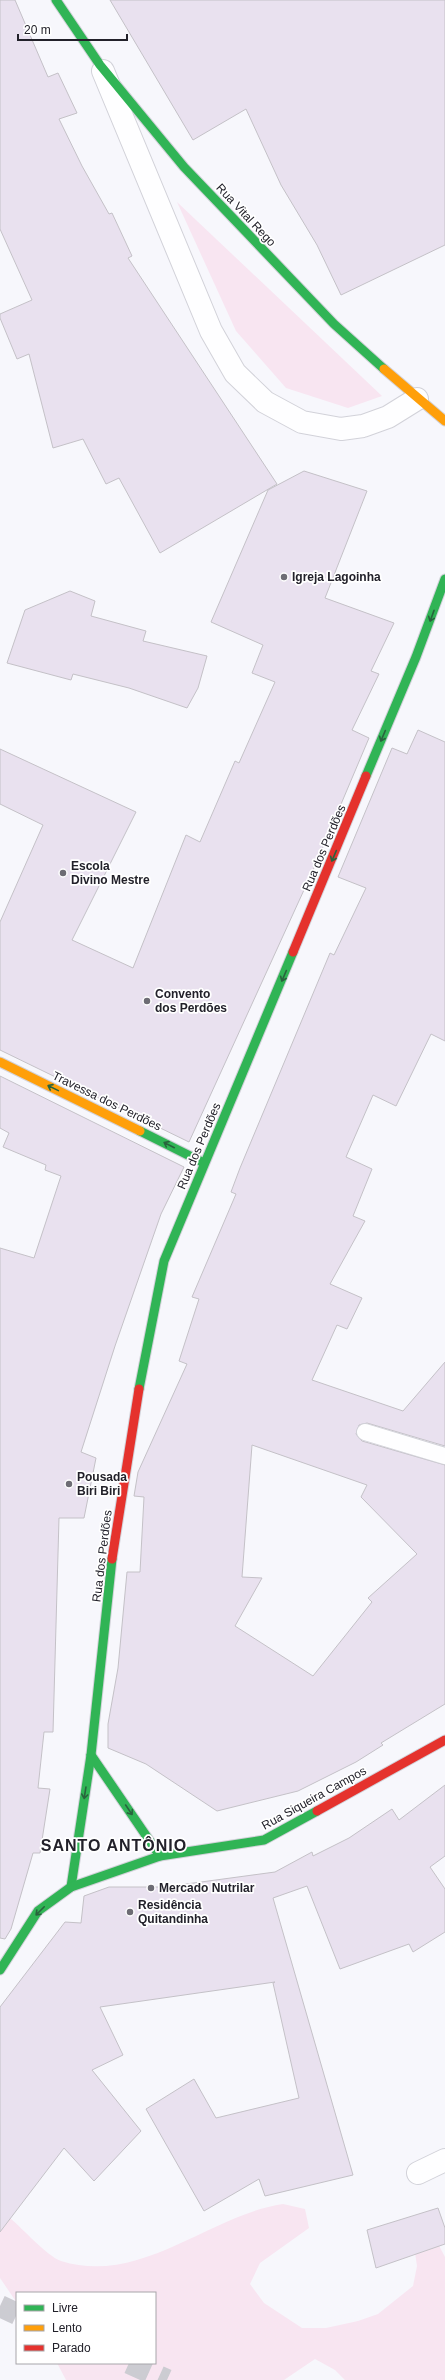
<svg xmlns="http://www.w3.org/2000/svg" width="445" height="2380" viewBox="0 0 445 2380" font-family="Arial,sans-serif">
  <rect width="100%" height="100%" fill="#f7f7fc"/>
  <!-- green -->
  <g fill="#f8e5f1">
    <path d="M177 202 382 396 348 408 286 388 236 331Z"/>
    <path d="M283 2204 305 2209 309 2228 260 2263 250 2284 264 2303 302 2328H326L358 2321 378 2314 413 2286 417 2266 414 2246 435 2238 445 2257V2380H345L335 2370 315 2359 284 2380H66L57 2363H155V2293H17V2303L0 2278V2228L10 2218C23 2229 47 2256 61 2261 141 2286 209 2215 283 2204Z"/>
  </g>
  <!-- building -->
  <g fill="#e9e1ef" stroke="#c4c1c7" fill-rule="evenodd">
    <path d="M0 0H15L48 77 58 73 77 113 59 119 82 166 109 214 112 213 132 256 128 258 277 484 160 553 119 478 106 484 83 439 53 448 29 354 17 359 0 318V314L32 300 0 229Z"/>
    <path d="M110 0H445V245L341 295 317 245 281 185 246 109 193 140Z"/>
    <path d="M304 471 367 491 325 598 394 623 371 671 379 674 352 730 369 738 314 868 189 1142 0 1050V922L43 825 0 804V749L136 812 72 940 133 968 186 835 200 842 235 761 239 763 275 682 252 673 263 645 211 622 268 490Z"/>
    <path d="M70 591 95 601 91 616 146 631 143 641 207 656 198 688 187 708 129 688 73 674 71 680 7 663 25 610Z"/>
    <path d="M418 730 445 742V1041L431 1034 396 1106 373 1095 346 1157 372 1169 353 1216 365 1221 330 1284 362 1298 347 1329 337 1325 312 1380 403 1411 445 1362V1446L367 1423 359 1425 356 1434 362 1441 445 1465V1704L381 1743 383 1745 356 1762 298 1791 217 1811 146 1764 108 1748V1724L118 1668 127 1572H140L144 1497 134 1496 138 1472 187 1364 179 1361 199 1299 192 1297 236 1194 231 1192 240 1168 330 953 334 955 366 888 338 877 392 748 407 754ZM252 1445 367 1485 361 1497 417 1554 368 1598 372 1602 313 1676 235 1626 262 1578 242 1577Z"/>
    <path d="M0 1076 184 1167 161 1214 115 1346 81 1452 96 1458 84 1518H59L53 1732H44L38 1788 50 1789 40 1853H33L11 1929 5 1939 0 1938V1248L34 1258 61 1176 45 1170 46 1165 3 1147 9 1133 0 1128Z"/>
    <path d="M445 1785V1856L430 1867 445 1889V1932L413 1952 409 1944 340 1969 307 1886 273 1898 353 2175 265 2196 259 2179 204 2211 146 2109 194 2079 216 2118 299 2098 273 1983 275 1982 100 2007 123 2055 92 2070 141 2131 94 2181 64 2148 0 2232V2007L65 1922 81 1923 84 1896 109 1887H164L275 1872 312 1852 313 1856 349 1838 392 1809 399 1820Z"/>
    <path d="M438 2208 445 2228V2244L376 2268 367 2230Z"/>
  </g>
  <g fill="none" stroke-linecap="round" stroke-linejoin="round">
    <!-- primary-tunnel -->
    <g stroke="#ccccd2" stroke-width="22" stroke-dasharray="22 11" stroke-linecap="butt">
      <path d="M0 2306 17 2314"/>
      <path d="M129 2363 167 2380"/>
    </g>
    <!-- lane casing -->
    <g stroke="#d2d2d9" stroke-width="18">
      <path id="lane" d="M365 1432 445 1456"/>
    </g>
    <!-- street casing -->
    <g stroke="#d2d2d9" stroke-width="24">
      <g id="street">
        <path d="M103 71 211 331 235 373 265 402 302 422 341 429 363 426 388 417 417 399"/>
        <path d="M418 2173 445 2160"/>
      </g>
    </g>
    <!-- fast casing -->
    <g stroke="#d2d2d9" stroke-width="11">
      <g id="fast">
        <path d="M56 0 100 65 184 167 334 324 384 369"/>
        <path d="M366 776 416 657 445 579"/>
        <path d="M140 1131 204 1163"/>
        <path d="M139 1389 164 1261 293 952"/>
        <path d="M91 1755 160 1856"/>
        <path d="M71 1887 91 1755 112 1559"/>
        <path d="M0 1970 38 1911 71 1887 160 1856 264 1840 317 1811"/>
      </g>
    </g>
    <!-- slow casing -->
    <g stroke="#d2d2d9" stroke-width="11">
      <g id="slow">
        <path d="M384 369 445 421"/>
        <path d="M0 1062 140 1131"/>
      </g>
    </g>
    <!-- jam casing -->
    <g stroke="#d2d2d9" stroke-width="11">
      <g id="jam">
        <path d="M293 952 366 776"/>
        <path d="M112 1559 139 1389"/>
        <path d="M317 1811 445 1740"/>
      </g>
    </g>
    <!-- lane -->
    <use href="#lane" stroke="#fefeff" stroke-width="16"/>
    <!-- street -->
    <use href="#street" stroke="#fefeff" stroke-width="22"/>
    <!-- fast -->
    <use href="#fast" stroke="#30b455" stroke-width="9"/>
    <!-- slow -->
    <use href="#slow" stroke="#ff9f0a" stroke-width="9"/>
    <!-- jam -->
    <use href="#jam" stroke="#e5322d" stroke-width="9"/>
  </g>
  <!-- one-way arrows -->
  <defs><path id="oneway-shaft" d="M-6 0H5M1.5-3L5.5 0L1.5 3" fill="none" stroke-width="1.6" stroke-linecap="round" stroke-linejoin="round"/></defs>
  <g stroke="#28633d">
    <use href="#oneway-shaft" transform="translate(432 616) rotate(110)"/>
    <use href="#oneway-shaft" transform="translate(383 736) rotate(113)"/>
    <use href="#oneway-shaft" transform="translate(334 856) rotate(113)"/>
    <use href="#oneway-shaft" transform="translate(284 976) rotate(113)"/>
    <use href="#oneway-shaft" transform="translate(53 1088) rotate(-154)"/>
    <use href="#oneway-shaft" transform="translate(169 1145) rotate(-153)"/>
    <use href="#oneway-shaft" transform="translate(85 1793) rotate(99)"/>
    <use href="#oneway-shaft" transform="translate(129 1810) rotate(56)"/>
    <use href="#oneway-shaft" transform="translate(40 1911) rotate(135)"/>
  </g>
  <!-- markers -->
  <g fill="#6d6c74" stroke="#fff" stroke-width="1.5">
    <circle cx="284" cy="577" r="4"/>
    <circle cx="63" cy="873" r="4"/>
    <circle cx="147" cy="1001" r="4"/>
    <circle cx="69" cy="1484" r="4"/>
    <circle cx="151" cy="1888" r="4"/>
    <circle cx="130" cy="1912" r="4"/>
  </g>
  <g text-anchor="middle" stroke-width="3.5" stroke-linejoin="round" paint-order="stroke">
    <!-- street labels -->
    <g font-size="12" fill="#22212a" stroke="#fff">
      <text transform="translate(246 215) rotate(47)" y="4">Rua Vital Rego</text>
      <text transform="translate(324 848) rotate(-67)" y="4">Rua dos Perdões</text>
      <text transform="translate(107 1101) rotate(26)" y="4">Travessa dos Perdões</text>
      <text transform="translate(199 1146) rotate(-67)" y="4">Rua dos Perdões</text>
      <text transform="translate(102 1556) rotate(-83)" y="4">Rua dos Perdões</text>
      <text transform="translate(314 1798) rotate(-29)" y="4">Rua Siqueira Campos</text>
    </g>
    <!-- poi labels -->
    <g font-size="12" font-weight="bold" fill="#22212a" stroke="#fff" text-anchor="start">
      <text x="292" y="581">Igreja Lagoinha</text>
      <text x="71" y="870">Escola<tspan x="71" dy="14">Divino Mestre</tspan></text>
      <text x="155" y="998">Convento<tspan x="155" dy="14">dos Perdões</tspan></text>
      <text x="77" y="1481">Pousada<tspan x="77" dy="14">Biri Biri</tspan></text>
      <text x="159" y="1892">Mercado Nutrilar</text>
      <text x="138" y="1909">Residência<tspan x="138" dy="14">Quitandinha</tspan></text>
    </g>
    <!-- district labels -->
    <g font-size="16" font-weight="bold" letter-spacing="1" fill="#22212a" stroke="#fff">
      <text x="114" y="1851">SANTO ANTÔNIO</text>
    </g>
  </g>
  <!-- legend -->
  <rect x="16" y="2292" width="140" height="72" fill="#ffffff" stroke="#a7a6aa"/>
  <rect x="24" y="2305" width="20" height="6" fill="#30b455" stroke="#a7a6aa"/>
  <text x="52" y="2312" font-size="12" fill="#22212a">Livre</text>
  <rect x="24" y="2325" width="20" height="6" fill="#ff9f0a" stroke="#a7a6aa"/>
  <text x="52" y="2332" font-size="12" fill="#22212a">Lento</text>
  <rect x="24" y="2345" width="20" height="6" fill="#e5322d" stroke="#a7a6aa"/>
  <text x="52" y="2352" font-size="12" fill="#22212a">Parado</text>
  <!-- scale -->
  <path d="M18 34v6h109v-6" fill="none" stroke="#22212a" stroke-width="2"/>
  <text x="24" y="34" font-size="12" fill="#22212a" stroke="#ffffff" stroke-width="3" paint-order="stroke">20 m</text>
</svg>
